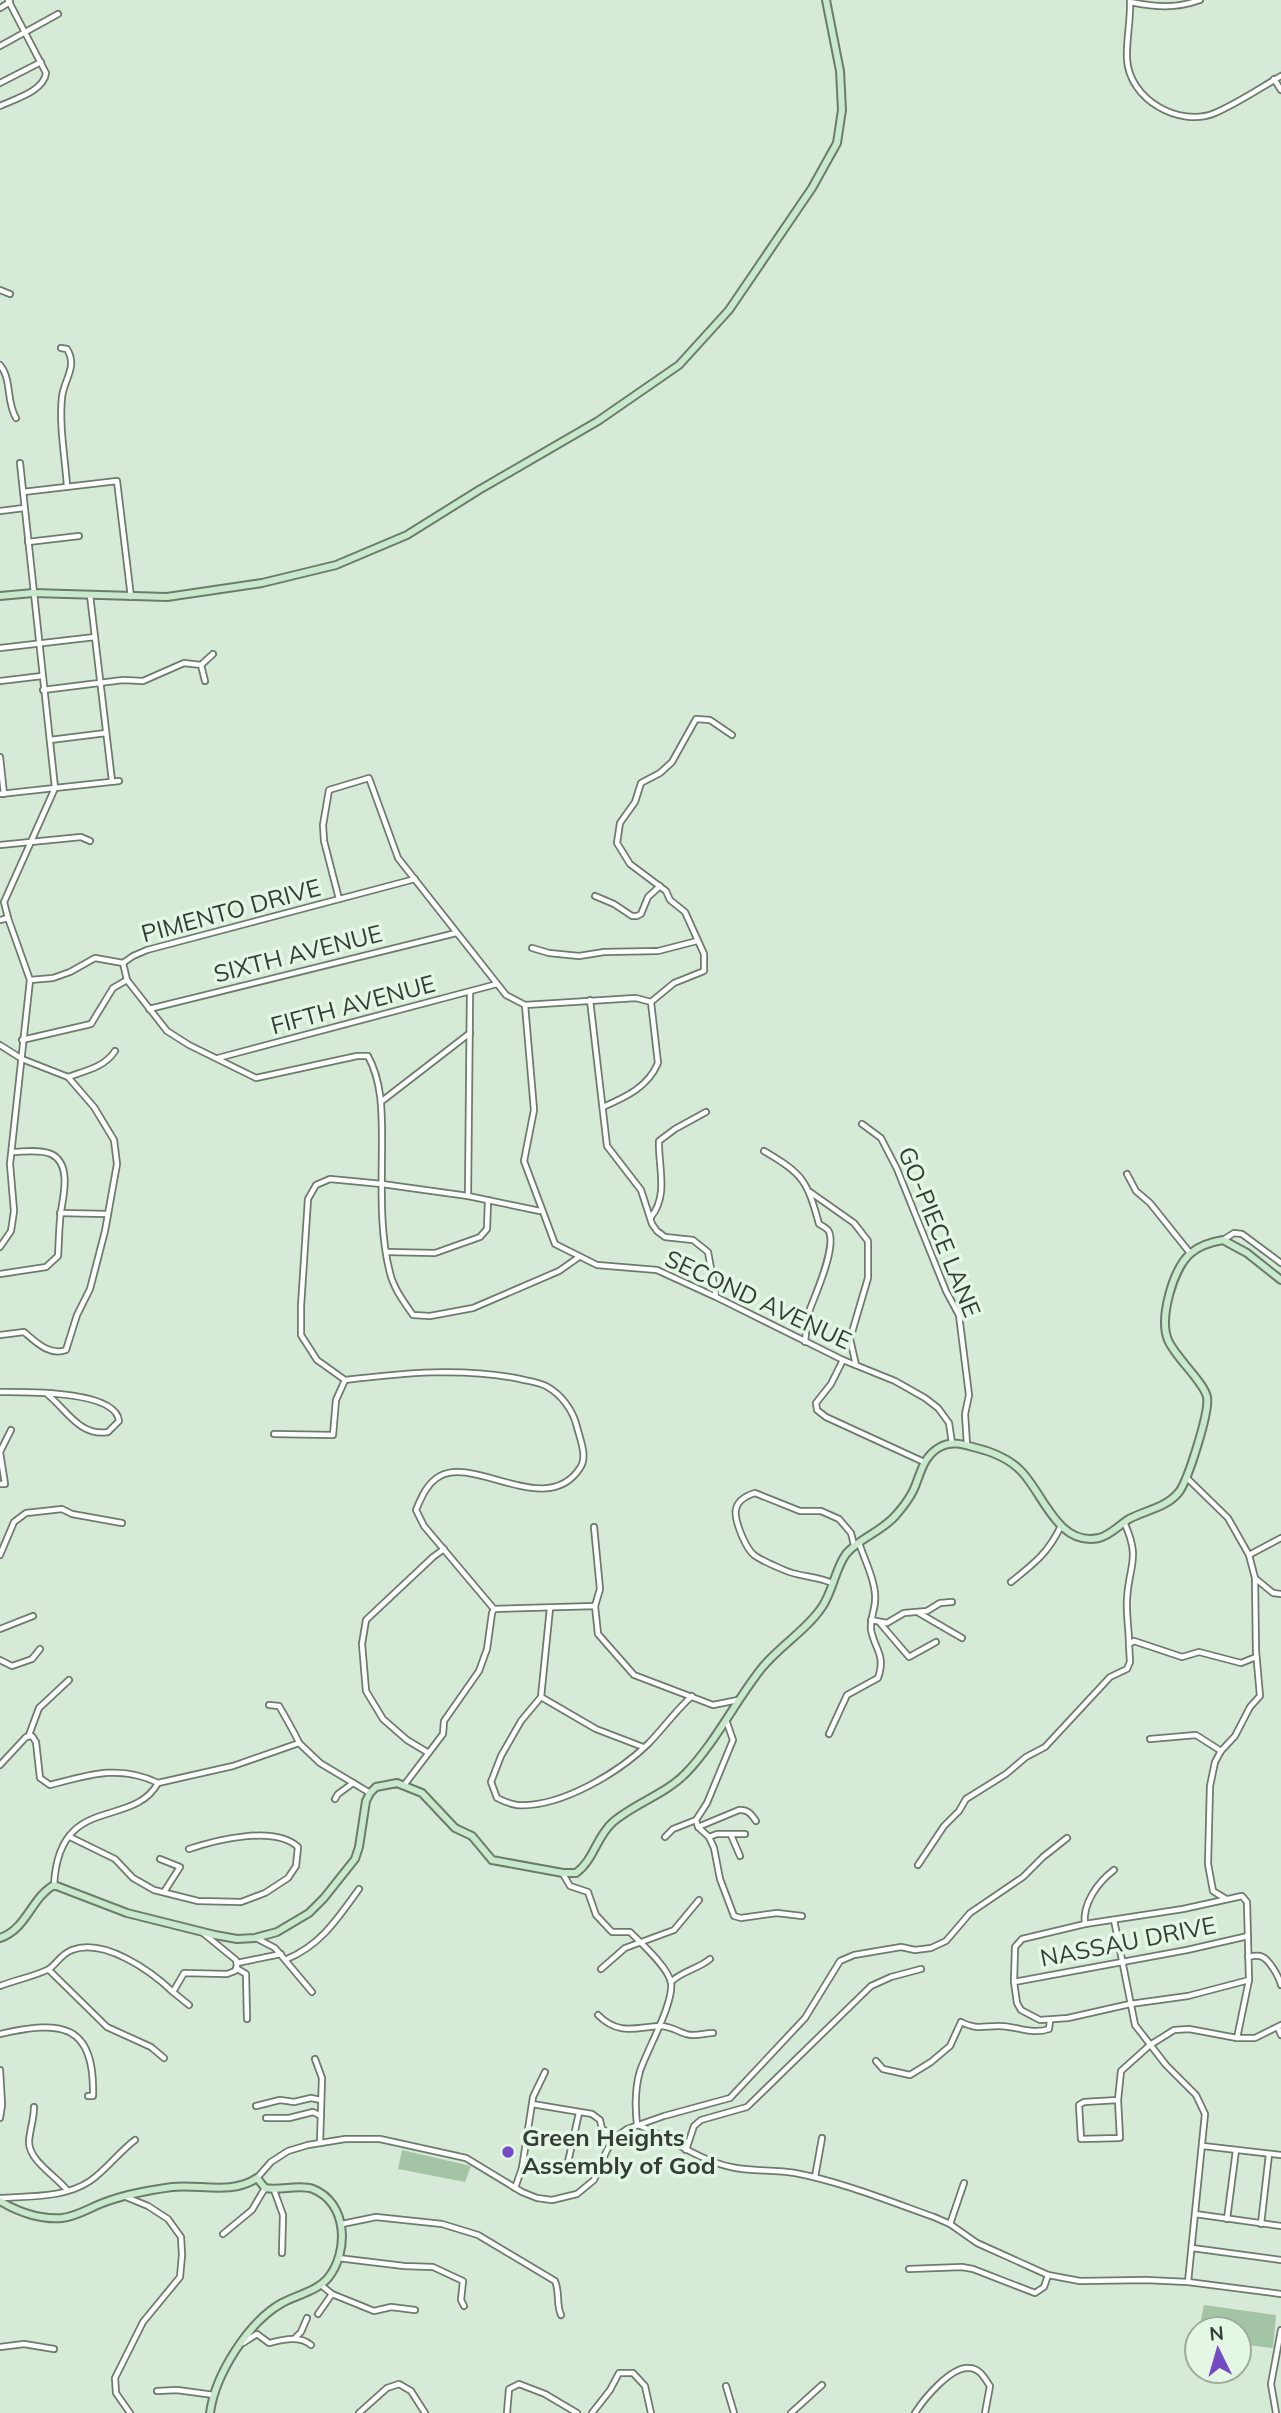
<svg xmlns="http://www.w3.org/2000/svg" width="1281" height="2413" viewBox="0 0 1281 2413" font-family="Mulish,sans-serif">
  <rect width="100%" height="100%" fill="#d7e9d7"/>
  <!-- green -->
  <g fill="#a4c5a5">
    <path d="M402 2150 471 2166 465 2182 398 2169Z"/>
    <path d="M1204 2305 1276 2315 1273 2348 1239 2344V2329H1199Z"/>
  </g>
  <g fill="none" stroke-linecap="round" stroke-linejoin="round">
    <!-- street casing -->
    <g stroke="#6c7c6c" stroke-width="8">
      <g id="street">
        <path d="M1130 0C1131 20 1126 40 1127 59 1129 99 1179 128 1215 113 1238 103 1260 88 1281 76"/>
        <path d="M1130 2C1156 7 1175 9 1200 0"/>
        <path d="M0 8 10 2"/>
        <path d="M0 46 58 14"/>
        <path d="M1274 79 1281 90"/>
        <path d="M0 83 41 62"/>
        <path d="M0 106C15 99 44 91 46 73L8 0"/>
        <path d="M0 290 10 294"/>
        <path d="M61 348 67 349C78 367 64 379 62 397 59 426 65 457 67 486"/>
        <path d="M0 365C12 379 6 402 16 418"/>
        <path d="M23 492 117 481 131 597"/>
        <path d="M0 511 24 508"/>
        <path d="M28 542 79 536"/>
        <path d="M90 595 112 781"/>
        <path d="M0 648 95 637"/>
        <path d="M201 665 205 681"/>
        <path d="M0 681 42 676"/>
        <path d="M43 690 123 680 143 681 184 663 201 665 213 654"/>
        <path d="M50 740 106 733"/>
        <path d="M0 757 4 794"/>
        <path d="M0 794 119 781"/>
        <path d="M0 845 81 837 90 841"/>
        <path d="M595 896 614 904 632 916H637L641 914 648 897 660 886"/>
        <path d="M339 899 324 841 323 825 329 790 369 778 398 858 506 995 525 1005 636 998 651 1002 658 1063C648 1087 626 1097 603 1107"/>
        <path d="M0 920 8 918"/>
        <path d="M532 948 549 953 579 956 604 952 658 951 697 941"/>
        <path d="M123 963 127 980 167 1031 189 1045 256 1078 357 1056H368C382 1082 382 1111 382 1140 382 1183 379 1231 390 1273 394 1289 404 1302 413 1315L430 1316 473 1308 559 1271 579 1257"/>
        <path d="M123 963 133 956 147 950 415 879"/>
        <path d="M30 980 53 978 70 972 95 958 123 963"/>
        <path d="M590 1000 607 1146 641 1190 652 1224 657 1231 665 1237 693 1240 708 1252 716 1296"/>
        <path d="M651 1002 674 983 704 971V954L685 912 670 900 666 891 630 864 617 843 620 823 635 802 641 783 660 773 672 762 696 719 710 720 732 735"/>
        <path d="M525 1005 534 1110 524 1161 555 1244 597 1265 657 1270 716 1297 843 1360 895 1381 925 1398 938 1408 949 1423 952 1443"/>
        <path d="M149 1009 456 933"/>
        <path d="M22 1040 91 1024 113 988 127 980"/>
        <path d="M0 1045 22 1059 68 1077 94 1107 114 1140 117 1164 105 1231 90 1289 77 1315 66 1350C49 1356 36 1342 24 1332L0 1335"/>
        <path d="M218 1058 497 984"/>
        <path d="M68 1077C85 1071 105 1067 115 1051"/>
        <path d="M382 1101 470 1033"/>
        <path d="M862 1124 881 1138 897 1169 946 1291 959 1315 969 1395 965 1414 967 1445"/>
        <path d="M764 1151C803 1174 807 1180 819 1224 821 1225 826 1228 828 1230 838 1244 816 1293 810 1309 807 1319 806 1331 805 1342"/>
        <path d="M1127 1174 1136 1191 1150 1203 1190 1253"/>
        <path d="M810 1192 854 1223 868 1241V1278L850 1339 856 1365"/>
        <path d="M468 1196 470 993"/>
        <path d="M60 1213 108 1214"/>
        <path d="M651 1217C669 1195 658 1166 659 1141L675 1129 706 1112"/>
        <path d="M1223 1240 1234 1233 1242 1234 1281 1263"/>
        <path d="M0 1247 11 1231 14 1211 10 1164 30 980 8 918 4 902 55 788 20 463"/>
        <path d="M387 1252 435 1253 480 1237 487 1229 488 1200"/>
        <path d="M0 1274 46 1267 58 1256C59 1241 59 1225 61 1211 64 1194 71 1163 51 1154 40 1149 23 1152 12 1152"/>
        <path d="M843 1360 831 1384 816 1403 817 1410 826 1417 924 1462"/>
        <path d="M345 1380C403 1373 462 1367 520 1379 528 1381 538 1382 546 1386 561 1394 573 1410 577 1427 580 1439 588 1457 580 1468 547 1519 475 1456 440 1476 427 1483 421 1498 416 1510L424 1526 494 1609"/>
        <path d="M0 1392C24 1392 116 1390 119 1421L108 1432C80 1437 67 1410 47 1394"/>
        <path d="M274 1434 333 1435 336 1400 345 1380 317 1360 301 1335V1306L308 1199 316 1185 330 1179 382 1184 468 1196 540 1211"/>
        <path d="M1187 1478 1228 1518 1249 1555 1255 1578 1256 1651 1260 1696 1250 1707 1235 1736 1221 1751 1215 1762 1210 1786 1208 1864 1213 1891 1226 1899"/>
        <path d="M0 1484H5L0 1452 11 1430"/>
        <path d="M1124 1522C1141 1559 1129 1564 1127 1599 1126 1614 1129 1629 1129 1644"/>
        <path d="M594 1527 600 1589 595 1606"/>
        <path d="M0 1555 14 1522 26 1513 62 1509 72 1514 122 1523"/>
        <path d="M1249 1555 1281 1538"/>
        <path d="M1256 1579 1273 1593 1281 1594"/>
        <path d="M1011 1582C1035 1563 1048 1553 1061 1526"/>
        <path d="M832 1583C817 1576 799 1577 784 1570 775 1566 762 1561 754 1555 748 1550 745 1543 742 1536 734 1517 729 1501 755 1493L800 1511H821L839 1519 851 1533 854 1545"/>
        <path d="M550 1608 541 1697 521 1721 501 1756 491 1782 497 1798C503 1801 511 1804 517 1805 560 1808 618 1773 648 1744 663 1729 675 1711 692 1696"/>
        <path d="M494 1609 595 1606 598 1634 634 1675 713 1705 738 1700"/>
        <path d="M919 1613 962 1638"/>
        <path d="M871 1620 887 1623 904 1613 927 1611 940 1603 952 1602"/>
        <path d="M880 1623 909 1657 936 1642"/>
        <path d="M0 1629 33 1616"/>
        <path d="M0 1660 12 1666 32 1659 40 1649"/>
        <path d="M541 1697 596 1729 643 1747"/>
        <path d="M269 1705 279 1706C282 1711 298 1739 299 1743"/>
        <path d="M726 1720 733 1740 707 1803 696 1820 698 1827 709 1837 714 1848 720 1879 734 1916 741 1918 777 1913 802 1916"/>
        <path d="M829 1734 847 1695 878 1678C886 1655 875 1650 871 1630 870 1620 874 1612 875 1602 877 1584 865 1561 859 1543"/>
        <path d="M29 1735 39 1708 69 1680"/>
        <path d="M1150 1739 1196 1735 1221 1751"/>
        <path d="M427 1752 407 1740 383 1719 366 1691 362 1644 366 1620 433 1557 444 1549"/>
        <path d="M0 1765 26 1737 32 1736 36 1742 40 1778 50 1785C88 1775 120 1764 158 1783"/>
        <path d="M405 1784 443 1734 444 1721 479 1671 487 1649 492 1613 494 1609"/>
        <path d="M335 1799 338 1794 353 1783"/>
        <path d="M698 1827 739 1810C748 1809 751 1814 756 1821"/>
        <path d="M731 1835 740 1856"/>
        <path d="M70 1837 115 1859 133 1878 154 1890 198 1901 241 1902 265 1893 288 1878 296 1866 298 1847C274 1825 216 1840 189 1849"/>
        <path d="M665 1837 673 1829 696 1820"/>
        <path d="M709 1837 717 1834H745"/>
        <path d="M160 1859 180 1867 164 1892"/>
        <path d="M918 1865 944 1826 959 1811 966 1799 1006 1774 1026 1757 1045 1747 1110 1677 1127 1669 1130 1662 1129 1644 1134 1641 1182 1657 1199 1652 1241 1663 1256 1657"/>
        <path d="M563 1874 570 1886 588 1892 596 1915 612 1932H630C641 1943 669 1968 671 1983 674 2003 647 2050 640 2071 635 2088 635 2107 637 2125"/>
        <path d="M54 1885C59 1792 132 1830 158 1783L233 1766 299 1743 320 1763 370 1793"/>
        <path d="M1114 1920 1135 2025 1166 2065 1196 2095 1205 2114 1188 2282"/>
        <path d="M1085 1924C1082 1904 1098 1882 1114 1870"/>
        <path d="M256 1938 275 1948 312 1992"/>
        <path d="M1248 1957C1252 1956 1256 1955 1260 1956 1269 1958 1279 1977 1281 1985"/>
        <path d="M287 1959C321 1945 338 1918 359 1889"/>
        <path d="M237 1963 281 1954"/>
        <path d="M236 1968 246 1974 247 2019"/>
        <path d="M601 1969 625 1948 674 1930 699 1900"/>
        <path d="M49 1970 107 2027 151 2047 164 2058"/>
        <path d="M671 1982C682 1971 698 1969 710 1959"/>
        <path d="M1014 1982 1187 1950 1248 1936"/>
        <path d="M0 1986C15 1980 32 1977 47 1970 55 1967 59 1955 72 1950 104 1938 150 1970 173 1992L184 1973 227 1974 235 1971 237 1966 236 1960 203 1933"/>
        <path d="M173 1992 189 2005"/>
        <path d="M598 2015C619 2036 636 2027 660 2026 670 2026 677 2031 686 2034 694 2037 705 2033 713 2033"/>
        <path d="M1278 2028 1281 2035"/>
        <path d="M0 2034C61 2020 95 2023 93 2096H88"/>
        <path d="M1237 2038 1249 1980 1247 1902 1242 1896 1183 1909 1085 1924 1022 1939 1015 1947 1014 1982 1017 2003 1021 2010 1040 2020 1068 2018 1130 2004 1188 1996 1249 1980"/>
        <path d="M315 2059 322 2078 320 2143"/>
        <path d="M876 2061 883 2069 910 2075 931 2062 950 2046 961 2022C978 2030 982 2026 999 2026 1017 2026 1031 2035 1049 2029L1050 2020"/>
        <path d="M0 2070 2 2105 0 2118"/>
        <path d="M1118 2100 1084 2102 1079 2105 1081 2139 1120 2138 1118 2100 1121 2071 1150 2045 1174 2030 1189 2029 1237 2038H1255L1281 2025"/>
        <path d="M532 2104 592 2114 600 2120 602 2129 617 2136"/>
        <path d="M256 2106 280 2100 294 2102 311 2098 321 2100"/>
        <path d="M34 2107C34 2119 30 2129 29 2141 28 2160 56 2176 67 2190"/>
        <path d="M266 2118H289L313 2112 321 2116"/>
        <path d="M638 2125C670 2137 697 2160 731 2167 752 2172 774 2169 795 2173 842 2182 889 2201 934 2217L950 2224 977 2243 1048 2275 1080 2281 1146 2280 1188 2282 1281 2294"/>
        <path d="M1203 2146 1281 2155"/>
        <path d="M686 2150 694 2126 701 2120 747 2107 871 1986 891 1977 921 1969"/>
        <path d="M522 2168 559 2167 568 2162 579 2113"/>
        <path d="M815 2177 822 2138"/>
        <path d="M257 2178 271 2162 288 2151 308 2145 345 2139H380L466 2158 522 2192 537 2198 552 2200 577 2194 594 2180 607 2150 617 2136 627 2129 664 2116 730 2098 805 2018 840 1961 854 1955 901 1947 915 1950 931 1948 946 1941 970 1913 1023 1877 1043 1857 1067 1838"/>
        <path d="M515 2188 522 2168 533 2097 545 2072"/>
        <path d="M274 2190 283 2215 282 2253"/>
        <path d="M126 2197 148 2206 168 2219 181 2237 182 2255 180 2277 143 2322 115 2378 116 2393 130 2413"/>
        <path d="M0 2198C29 2196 65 2198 90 2181 106 2170 119 2152 135 2140"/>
        <path d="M1195 2214 1281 2226"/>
        <path d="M1227 2219 1236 2150"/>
        <path d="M342 2224 376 2217 442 2224 478 2235 555 2281C560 2293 556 2304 561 2315"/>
        <path d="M950 2224 964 2183"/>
        <path d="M1261 2224 1269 2154"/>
        <path d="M223 2234 252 2210 265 2188"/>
        <path d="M1192 2248 1281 2260"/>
        <path d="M338 2258 404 2266 433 2267 463 2281 461 2300 464 2306"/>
        <path d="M909 2269 962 2267 973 2269 1035 2293 1044 2287 1048 2275"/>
        <path d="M321 2285 332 2294 374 2311 391 2307 415 2310"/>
        <path d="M318 2314 332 2294"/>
        <path d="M295 2338 301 2332 307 2318"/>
        <path d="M243 2343 257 2334 269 2343C282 2340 299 2335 311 2345"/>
        <path d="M0 2347 24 2344 54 2349"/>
        <path d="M726 2386 734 2413"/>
        <path d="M157 2391 177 2390 214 2395"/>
        <path d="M359 2413 387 2388 399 2384 411 2391 425 2413"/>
        <path d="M507 2413 509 2389 519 2384 545 2394 577 2413"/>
        <path d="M592 2413 610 2390 619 2373H633L645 2386 651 2413"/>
        <path d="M791 2413 822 2385"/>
        <path d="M915 2413C924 2399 951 2366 969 2368 980 2368 985 2379 990 2386L985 2413"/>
        <path d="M1276 2413 1271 2384 1281 2330"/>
      </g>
    </g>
    <!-- secondary casing -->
    <g stroke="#6c7c6c" stroke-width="10">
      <g id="secondary">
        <path d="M0 596 33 593 167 597 262 583 336 565 407 535 479 490 598 421 679 365 729 310 812 188 837 143 842 110 840 71 826 0"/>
        <path d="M0 1938C27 1929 31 1898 54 1885L127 1913 215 1935 237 1939 255 1938 277 1932 309 1913 324 1898 355 1859 359 1847 366 1801 370 1793 376 1787 397 1783 422 1793 455 1828 472 1836 492 1860 563 1873H576C594 1860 596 1837 613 1822 635 1803 666 1794 686 1773 715 1743 735 1702 761 1669 779 1646 806 1631 822 1607 833 1591 835 1569 846 1554 859 1538 883 1531 896 1515 903 1507 909 1499 913 1491 921 1474 922 1457 940 1447 951 1441 962 1444 973 1447 990 1451 1008 1458 1020 1470 1043 1492 1057 1547 1099 1538 1111 1535 1119 1525 1129 1519 1146 1510 1166 1508 1179 1492 1188 1480 1210 1411 1207 1397 1204 1382 1175 1357 1168 1340 1159 1318 1173 1268 1191 1253 1200 1245 1211 1242 1223 1240L1247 1253 1281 1280"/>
        <path d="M0 2201C18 2212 41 2220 62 2218 79 2216 92 2206 108 2201 128 2194 150 2190 172 2187 200 2184 232 2195 257 2178L265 2188C280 2191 299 2184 313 2189 348 2203 349 2252 328 2278 317 2291 297 2295 282 2303 248 2322 215 2375 210 2413"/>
      </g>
    </g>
    <!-- street -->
    <use href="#street" stroke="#fff" stroke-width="4.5"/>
    <!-- secondary -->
    <use href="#secondary" stroke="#c8e9cc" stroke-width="6"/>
  </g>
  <!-- markers -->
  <circle fill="#754bc4" stroke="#e4f6e4" stroke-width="2.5" cx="508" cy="2152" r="7"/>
  <g text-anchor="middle" stroke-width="7" stroke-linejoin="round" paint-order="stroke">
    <!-- street labels -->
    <g font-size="24" fill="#363d36" stroke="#e4f6e4">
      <text transform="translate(231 911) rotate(-15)" y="8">PIMENTO DRIVE</text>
      <text transform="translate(298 954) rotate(-14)" y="8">SIXTH AVENUE</text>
      <text transform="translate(353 1005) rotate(-15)" y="8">FIFTH AVENUE</text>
      <text transform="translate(939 1232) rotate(68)" y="8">GO-PIECE LANE</text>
      <text transform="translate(758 1300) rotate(25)" y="8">SECOND AVENUE</text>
      <text transform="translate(1128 1942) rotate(-11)" y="8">NASSAU DRIVE</text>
    </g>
    <!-- poi labels -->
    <g font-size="24" font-weight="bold" fill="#363d36" stroke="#e4f6e4" text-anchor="start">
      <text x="522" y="2146">Green Heights<tspan x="522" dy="28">Assembly of God</tspan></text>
    </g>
  </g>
  <!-- north arrow -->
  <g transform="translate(1218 2350) rotate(355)"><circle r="33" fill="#e4f6e4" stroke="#9eac9e" stroke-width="2"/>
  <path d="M0-5L12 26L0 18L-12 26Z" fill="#754bc4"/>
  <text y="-10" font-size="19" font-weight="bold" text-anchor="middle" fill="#363d36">N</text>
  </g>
</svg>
